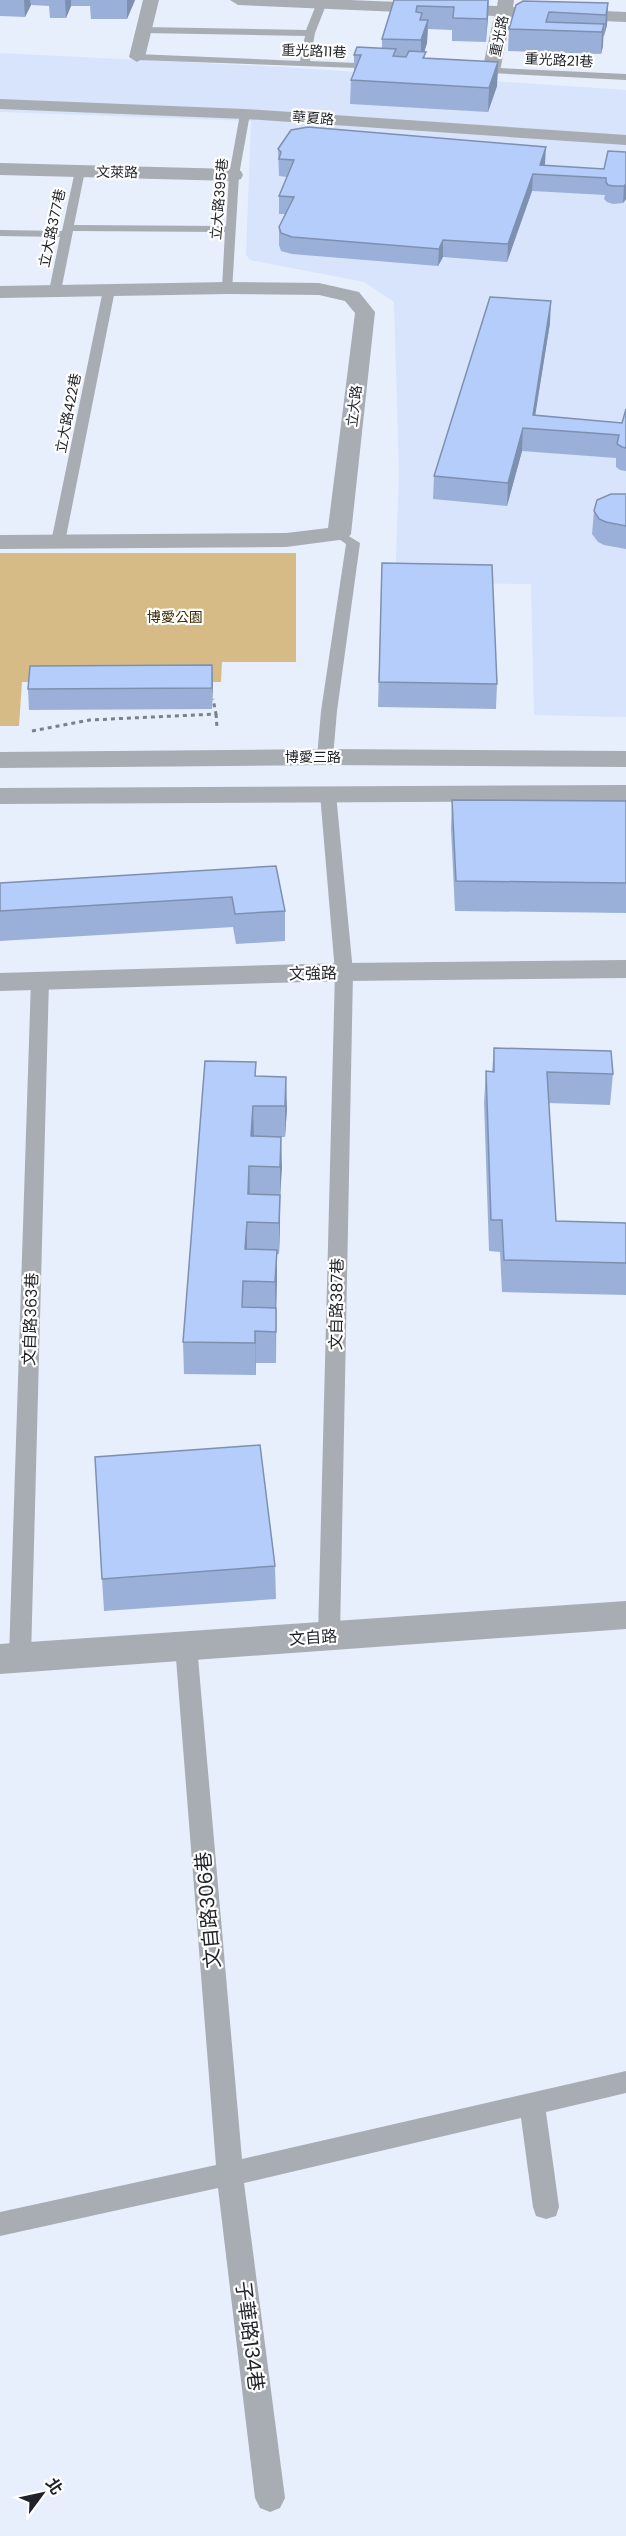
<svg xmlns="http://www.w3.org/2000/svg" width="626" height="2536" viewBox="0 0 626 2536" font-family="Poppins,'Noto Sans TC',sans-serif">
  <rect width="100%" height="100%" fill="#e7effd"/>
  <!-- built -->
  <path fill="#d7e4fc" d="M0 53 283 67 626 90V717L534 715 531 584 395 582 399 473 394 302 364 282 250 260 246 255 251 121 0 112Z"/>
  <!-- green -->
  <path fill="#d6bb87" d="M0 553H296V662H222L221 682H22L19 726H0Z"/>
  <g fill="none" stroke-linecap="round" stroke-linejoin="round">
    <!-- path -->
    <g stroke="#7b818a" stroke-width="3" stroke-dasharray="4 4" stroke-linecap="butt">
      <path d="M216 714 217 728"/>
      <path d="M32 731 90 720 216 714 213 699"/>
    </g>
    <!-- service -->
    <g fill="#a8acb3" fill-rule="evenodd">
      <path d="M318 0H328L315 33 310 61 380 64 384 65V69L137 60 132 57 137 54 300 61 305 36 144 33 139 30 144 27 306 30Z"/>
      <path d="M475 67 626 74V80L471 72V68Z"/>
      <path d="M245 111 250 114 239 175 232 291 228 292 222 288 225 232 73 231 61 291 55 295 49 291 60 237 0 236V230L62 231 75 171 80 168 85 171 74 225 226 226 229 175 240 114Z"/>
      <path d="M109 286 115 290 65 542 58 546 51 542 103 290Z"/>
      <path d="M339 530 360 543 337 711 333 757 325 762 317 757 321 711 346 544 332 534Z"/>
      <path d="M328 789 336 794 353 972 340 1636 337 1642 329 1644 321 1642 318 1636 335 972 320 794Z"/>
      <path d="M40 975 46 976 49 980 31 1657 28 1663 20 1666 12 1663 9 1657 31 980 34 976Z"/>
      <path d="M186 1638 194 1640 197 1646 242 2159 626 2071V2093L546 2112 559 2207 556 2216 546 2219 536 2216 533 2207 521 2118 244 2183 285 2498 280 2508 270 2512 260 2508 255 2498 218 2188 0 2236V2212L216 2165 175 1646 178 1640Z"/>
    </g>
    <!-- minor -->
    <g fill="#a8acb3" fill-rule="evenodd">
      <path d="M143 0H159L145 57 137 62 129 57Z"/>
      <path d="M230 0H349L497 6 498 0H514L513 7 626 12V22L511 17 500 71 497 75H485L482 71 494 16 238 5Z"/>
      <path d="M0 163 234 169 241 171 243 175 241 179 234 181 0 175Z"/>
      <path d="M228 282 319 283 359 292 375 312 351 534 347 539 286 547 0 549V535L286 533 328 528 355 313 345 301 319 295 228 294 0 298V286Z"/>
      <path d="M325 749 626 751V767L325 765 0 768V752Z"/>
      <path d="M626 785V801L0 804V788Z"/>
      <path d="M626 960V978L344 981 0 991V973L344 963Z"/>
      <path d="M626 1601V1629L0 1674V1644Z"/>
    </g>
    <!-- tertiary -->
    <path fill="#a8acb3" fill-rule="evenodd" d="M0 99 245 109 626 135V145L245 119 0 109Z"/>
  </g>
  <!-- wall -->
  <g fill="#9bb0d8">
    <path d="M0 0H135L127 19H91L90 6H71L66 18H50L49 6 31 5 25 17 0 16Z"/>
    <path d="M394 0H489L486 42 452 41V30L428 29 427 43 424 52 425 58 498 62 497 86 488 112 350 104 351 80 354 73V55L382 48V39Z"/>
    <path d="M608 3 607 25 604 36H603V46L601 54 508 51 509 29 516 5Z"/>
    <path d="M278 149 604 169 626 152V199L623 203 613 204 607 202 604 199 605 195 532 191 507 262 443 257 438 266 292 254 281 251 279 245V227L285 214H279V196L287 177 279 176Z"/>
    <path d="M550 323 535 415 622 423 626 409V471L620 470 616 467V458L522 451 507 506 433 499 434 476Z"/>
    <path d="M626 494V549L604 545 598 542 592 534 594 511Z"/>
    <path d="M382 563 497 684 496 709 378 707Z"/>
    <path d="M212 665V709L29 710 28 689Z"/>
    <path d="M452 800 626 801V913L455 911 451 829Z"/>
    <path d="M276 866 285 911V941L236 944 233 927 0 941V883Z"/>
    <path d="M494 1048 613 1074 610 1105 548 1103 556 1221 626 1223V1295L502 1292 500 1252 489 1251 484 1102 486 1071 492 1072Z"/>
    <path d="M256 1076 287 1108 285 1137H281L280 1226 279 1254H277L276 1363H256V1375L184 1374 183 1342Z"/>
    <path d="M275 1566 276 1599 104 1611 102 1579Z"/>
  </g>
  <!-- shaded-wall -->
  <g fill="#7e90b0">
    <path d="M24 0H30L31 5 25 17Z"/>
    <path d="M65 0H71V6L66 18Z"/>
    <path d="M127 0H135L127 19Z"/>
    <path d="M489 0 488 18 486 42 487 19Z"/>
    <path d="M608 3 607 25 604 36 606 15Z"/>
    <path d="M428 20 427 43 421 63V40Z"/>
    <path d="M604 24 603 46 601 54 602 32Z"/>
    <path d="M498 62 497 86 488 112 489 88Z"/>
    <path d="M546 147 545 164 542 175 540 165Z"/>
    <path d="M533 174 532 191 507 262 508 244Z"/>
    <path d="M626 184V199L623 203 624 186Z"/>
    <path d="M443 240V257L438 266 439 249Z"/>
    <path d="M551 301 550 323 533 429V415Z"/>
    <path d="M523 428 522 451 507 506 508 483Z"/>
    <path d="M212 665 213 686 212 709Z"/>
    <path d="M286 1077 287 1108 285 1137V1106Z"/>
    <path d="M253 1106 254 1137 252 1167 251 1136Z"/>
    <path d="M281 1137 282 1168 280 1198V1167Z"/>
    <path d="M249 1166 250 1198 249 1225 248 1194Z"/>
    <path d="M280 1195V1226L279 1254V1223Z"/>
    <path d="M247 1222V1254L245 1249Z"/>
    <path d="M277 1250V1281L276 1308V1363L275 1282Z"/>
    <path d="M255 1331 256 1363V1375L255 1343Z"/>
  </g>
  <!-- building -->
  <g fill="#b4cdfb" stroke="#7e90b0" stroke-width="1.5">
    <path d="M394 0H488L487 19 453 18 454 7 417 6 416 12 422 13 420 20H428L421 40 382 39Z"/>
    <path d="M523 1 608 3 606 15 549 12 546 22 604 24 602 32 509 29 516 5Z"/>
    <path d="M357 47 396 49 393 56 406 57 409 51 426 52 423 58 498 62 489 88 351 80 361 55H354Z"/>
    <path d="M308 127 546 147 540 165 604 169 608 151 626 152V184L624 186H614L608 185 606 182V178L533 174 508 244 443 240 439 249 292 237 281 233 279 227 294 197 279 196 294 160 279 159 281 152 278 149 291 130Z"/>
    <path d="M490 297 551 301 533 415 622 423 626 409V448L622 447 617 444 619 435 523 428 508 483 434 476Z"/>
    <path d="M611 494H626V526L606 522 599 519 594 511 597 500Z"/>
    <path d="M382 563 492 565 497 684 379 682Z"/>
    <path d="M212 665V688L28 689 30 666Z"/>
    <path d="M452 800 626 801V883L456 881Z"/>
    <path d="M276 866 285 911 235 914 232 897 0 911V883Z"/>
    <path d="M494 1048 611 1051 613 1074 547 1072 556 1221 626 1223V1263L504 1260 502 1220H491L486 1071 494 1072Z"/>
    <path d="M205 1061 256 1062 255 1076 286 1077 285 1106H253L251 1136 281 1137 280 1167 249 1166 248 1194 280 1195 279 1223 247 1222 245 1249 277 1250 275 1282 243 1281 242 1307 276 1308V1332L255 1331V1343L183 1342Z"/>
    <path d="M260 1445 275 1566 102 1579 95 1457Z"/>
  </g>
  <g text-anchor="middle" stroke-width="4.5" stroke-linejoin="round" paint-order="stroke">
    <!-- far-street labels -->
    <g font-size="14" fill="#1f2228" stroke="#fff">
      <text transform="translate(499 36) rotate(-78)" y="5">重光路</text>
      <text transform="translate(314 51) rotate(2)" y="5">重光路11巷</text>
      <text transform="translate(559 60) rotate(3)" y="5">重光路21巷</text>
      <text transform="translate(313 118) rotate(4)" y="5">華夏路</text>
      <text transform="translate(117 172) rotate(1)" y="5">文萊路</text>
      <text transform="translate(219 199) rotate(-85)" y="5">立大路395巷</text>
      <text transform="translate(52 228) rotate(-78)" y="5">立大路377巷</text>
      <text transform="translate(354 406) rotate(-83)" y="5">立大路</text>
      <text transform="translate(68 413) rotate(-79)" y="5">立大路422巷</text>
      <text x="313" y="762">博愛三路</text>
    </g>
    <!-- far-park labels -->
    <g font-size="14" fill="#3c2b03" stroke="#fff">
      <text x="175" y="622">博愛公園</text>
    </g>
    <!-- street labels -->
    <g font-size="16" fill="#1f2228" stroke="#fff">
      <text transform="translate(313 973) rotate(-1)" y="6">文強路</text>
      <text transform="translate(336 1304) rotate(-89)" y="6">文自路387巷</text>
      <text transform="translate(30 1319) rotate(-88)" y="6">文自路363巷</text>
      <text transform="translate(313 1637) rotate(-4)" y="6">文自路</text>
    </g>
    <!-- near-street labels -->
    <g font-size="20" fill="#1f2228" stroke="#fff">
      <text transform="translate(208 1910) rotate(-95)" y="7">文自路306巷</text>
      <text transform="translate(250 2336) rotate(83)" y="7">子華路134巷</text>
    </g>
  </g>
  <!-- north arrow -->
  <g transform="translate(42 2494) rotate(57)" stroke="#ffffff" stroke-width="4.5" paint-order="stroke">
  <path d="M0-4.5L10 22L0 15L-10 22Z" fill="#1f2228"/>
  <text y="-9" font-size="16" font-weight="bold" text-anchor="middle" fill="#1f2228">北</text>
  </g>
</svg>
